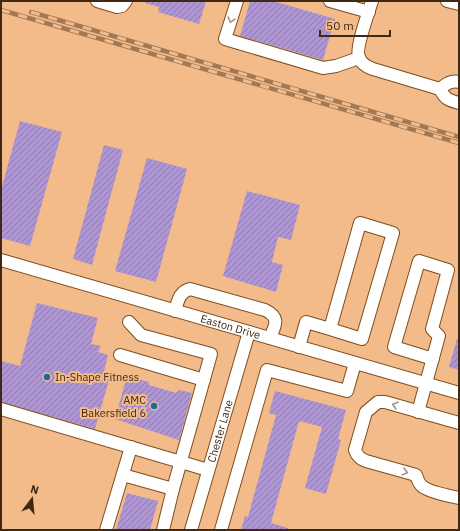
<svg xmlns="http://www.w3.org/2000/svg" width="460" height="531" viewBox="0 0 460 531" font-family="'IBM Plex Sans',sans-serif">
  <defs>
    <pattern id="building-hatch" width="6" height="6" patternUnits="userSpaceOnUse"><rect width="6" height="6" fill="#ae96d3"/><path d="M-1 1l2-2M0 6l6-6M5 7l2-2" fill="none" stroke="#8f7aaa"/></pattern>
  </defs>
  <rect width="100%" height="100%" fill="#f3bb8a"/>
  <!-- building -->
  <g fill="url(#building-hatch)">
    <path d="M145 1H206L199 24 158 12 159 7 145 3Z"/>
    <path d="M250 1H273L335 19 323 60 240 36Z"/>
    <path d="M20 121 62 132 30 246 1 238V190Z"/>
    <path d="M104 145 123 150 92 265 73 259Z"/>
    <path d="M147 158 187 169 156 282 115 271Z"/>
    <path d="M247 191 300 205 291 240 278 237 272 262 283 265 276 292 223 276Z"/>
    <path d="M37 303 98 318 91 344 101 346 98 352 108 355 104 371 111 373 95 429 1 402V361L20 366Z"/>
    <path d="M457 339H459V370L449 367Z"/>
    <path d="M127 376 149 382V385L176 393 179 390 192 393 179 440 115 419Z"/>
    <path d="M275 391 346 410 338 439 341 440 326 494 305 488 322 427 299 421 271 523 288 528V530H241L245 516 248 517 276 415 269 413Z"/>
    <path d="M127 493 158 501 150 530H116Z"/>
  </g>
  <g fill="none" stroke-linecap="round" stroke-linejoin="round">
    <!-- minor casing -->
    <g stroke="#7e4d1d" stroke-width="14">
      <g id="minor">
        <path d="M97 1 117 7 122 6 126 1"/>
        <path d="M237 1 225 39 323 68 336 66 359 58"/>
        <path d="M330 1 369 12"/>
        <path d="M372 1C369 11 355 49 359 57 361 64 367 67 373 69L440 89C445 99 448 100 459 103"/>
        <path d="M447 1 459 4"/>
        <path d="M440 89C446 84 451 80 459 82"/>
        <path id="s1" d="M1 260 459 393"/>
        <path d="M175 311C178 301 179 292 190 289L265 310C281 318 275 325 270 338"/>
        <path d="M299 347 306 322 330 329 360 223 393 233 362 339 330 329"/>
        <path d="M120 355 204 380"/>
        <path d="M1 409 208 470"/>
        <path d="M418 412C425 386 432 361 439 336L432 329 448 270 419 261 394 347 433 359"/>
        <path d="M459 423 385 402H378L366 412 355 450C357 456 360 459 366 461L416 475C417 478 419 484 422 486 428 492 450 496 459 498"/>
        <path d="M123 475 173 489 211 354 141 335 129 322"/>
        <path d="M106 530 131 447"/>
        <path d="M163 530 173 489"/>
        <path id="s2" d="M191 530 249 332"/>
        <path d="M221 530 267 370 347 391 355 363"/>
      </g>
    </g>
    <!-- minor -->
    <use href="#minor" stroke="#fff" stroke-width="12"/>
    <!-- rail casing -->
    <g stroke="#a17955" stroke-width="4.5">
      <g id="rail">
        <path d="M1 10 459 143"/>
        <path d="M31 12 459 137"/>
      </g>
    </g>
    <!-- rail -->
    <use href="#rail" stroke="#f3bb8a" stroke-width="3" stroke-dasharray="9" stroke-linecap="butt"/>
  </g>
  <!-- one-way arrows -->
  <defs><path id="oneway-chevron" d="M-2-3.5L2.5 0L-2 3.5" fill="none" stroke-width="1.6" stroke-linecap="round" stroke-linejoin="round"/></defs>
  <g stroke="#9f948a">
    <use href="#oneway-chevron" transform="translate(231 20) rotate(107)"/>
    <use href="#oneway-chevron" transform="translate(395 405) rotate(-163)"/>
    <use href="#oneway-chevron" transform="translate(405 472) rotate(15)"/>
  </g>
  <!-- markers -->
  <g fill="#1b6c9d" stroke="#f3bb8a" stroke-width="1.5">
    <circle cx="47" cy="377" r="4"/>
    <circle cx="154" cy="406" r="4"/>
  </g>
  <g text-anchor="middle" stroke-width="4" stroke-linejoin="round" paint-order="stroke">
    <!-- street labels -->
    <g font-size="11" fill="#3f2915" stroke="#f3bb8a">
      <text dy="4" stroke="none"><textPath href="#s1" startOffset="239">Easton Drive</textPath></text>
      <text dy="4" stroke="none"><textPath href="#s2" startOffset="103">Chester Lane</textPath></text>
    </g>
    <!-- poi labels -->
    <g font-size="11" fill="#3f2915" stroke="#f3bb8a" text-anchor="start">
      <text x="55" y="381">In-Shape Fitness</text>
      <text x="146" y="404" text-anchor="end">AMC<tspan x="146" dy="13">Bakersfield 6</tspan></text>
    </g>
  </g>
  <!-- border -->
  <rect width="460" height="531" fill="none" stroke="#3f2915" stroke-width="4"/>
  <!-- north arrow -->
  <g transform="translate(32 499) rotate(16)" stroke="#f3bb8a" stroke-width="3" paint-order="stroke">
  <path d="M0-3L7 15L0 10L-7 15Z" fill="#3f2915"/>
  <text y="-6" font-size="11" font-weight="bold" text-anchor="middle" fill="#3f2915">N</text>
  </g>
  <!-- scale -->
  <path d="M320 30v6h70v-6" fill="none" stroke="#3f2915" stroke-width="2"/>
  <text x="326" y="30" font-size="12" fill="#3f2915" stroke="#f3bb8a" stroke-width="3" paint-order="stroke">50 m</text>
</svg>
